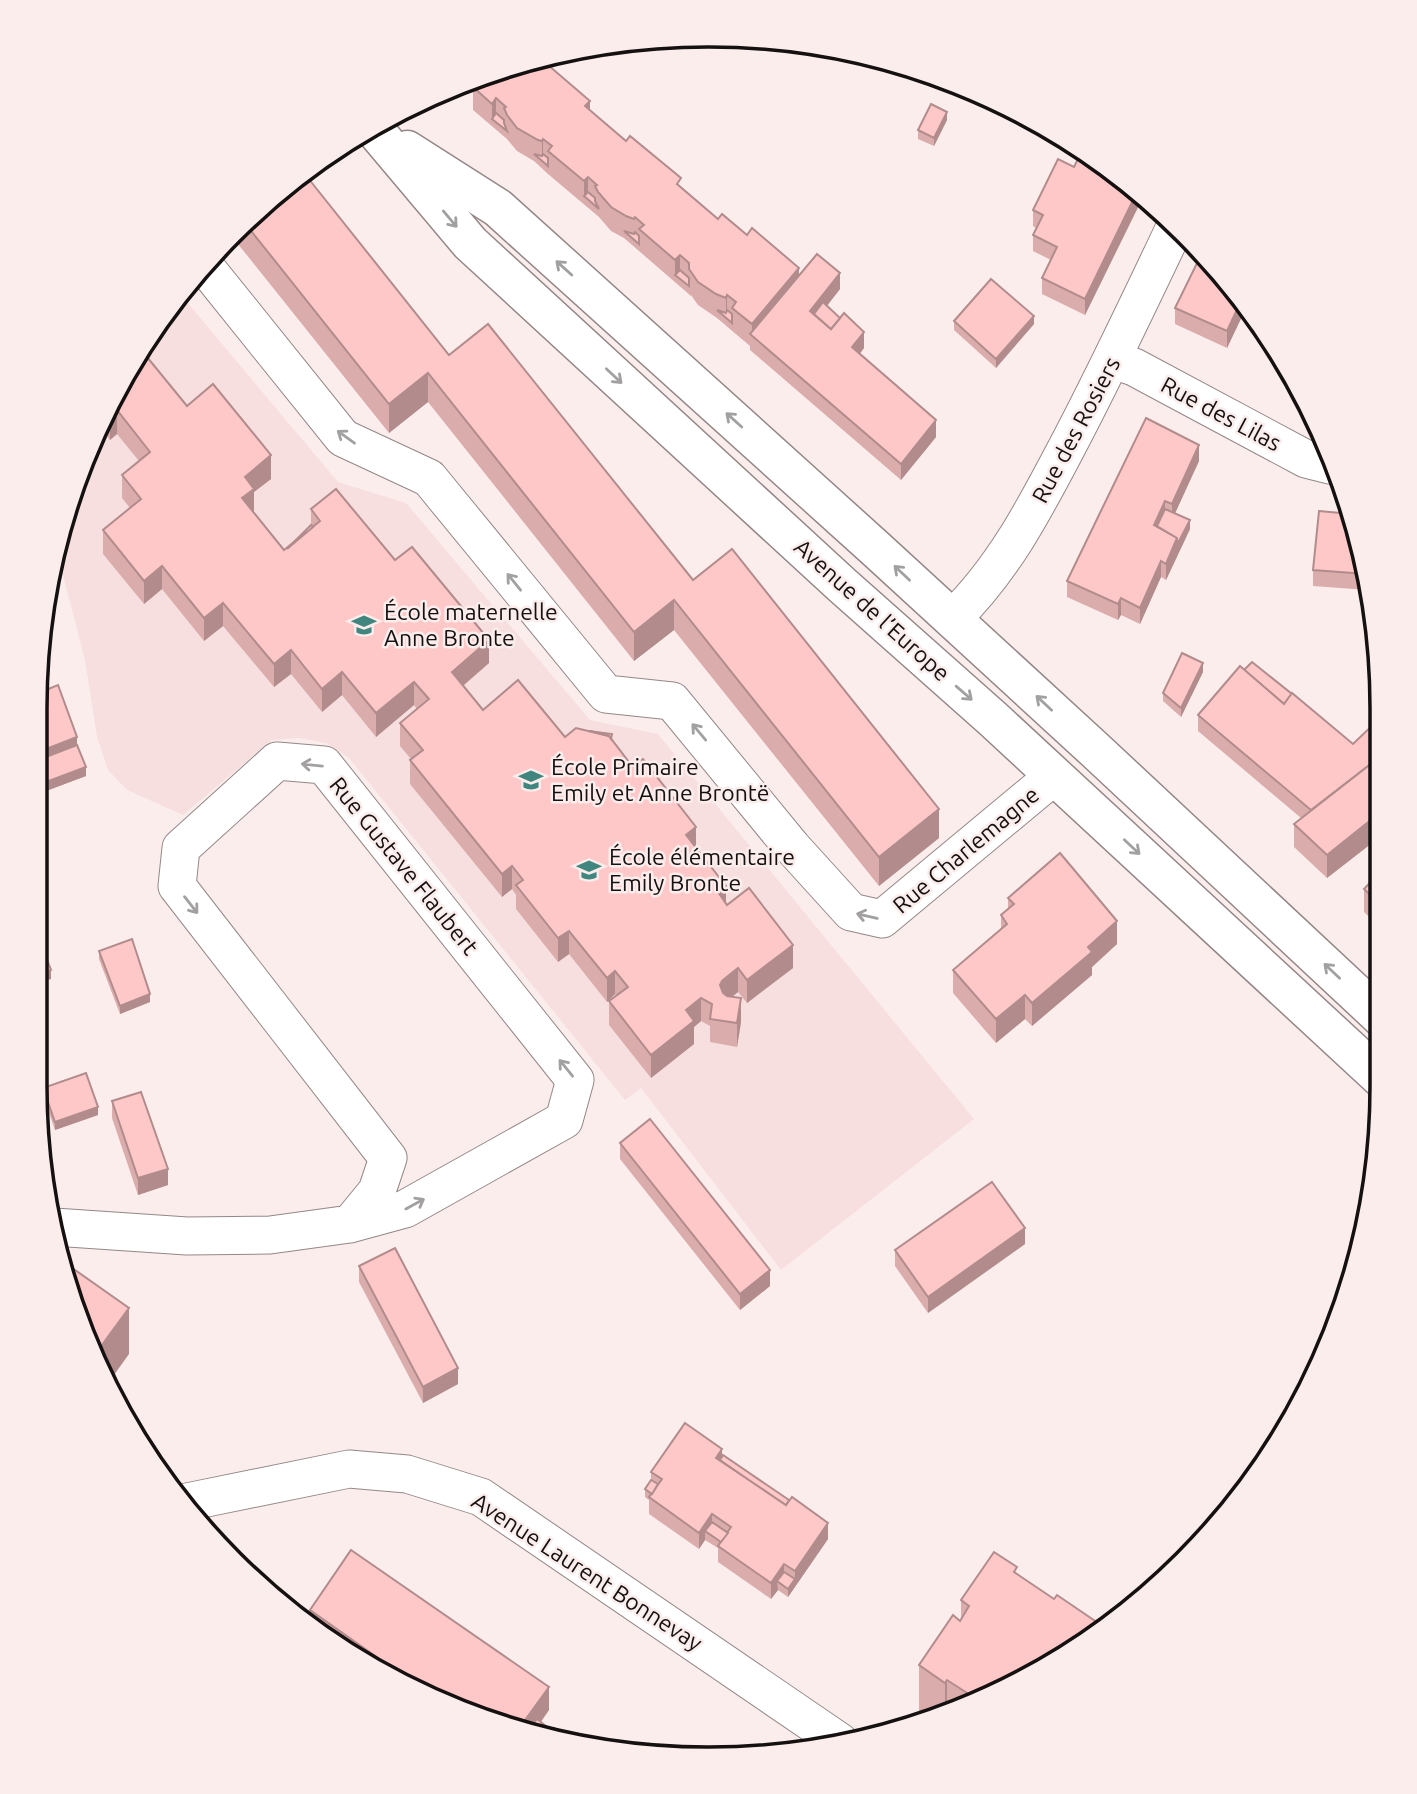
<svg xmlns="http://www.w3.org/2000/svg" width="1417" height="1794" viewBox="0 0 1417 1794" font-family="Ubuntu,sans-serif">
  <rect width="100%" height="100%" fill="#fceded"/>
  <!-- built -->
  <path fill="#f7dfdf" d="M181 295 338 482 406 503 590 720 658 734 974 1119 781 1270 641 1088 625 1100 349 758 326 743 299 738 272 740 183 815 127 790 108 770 97 737 85 660 58 556 71 492 125 372Z"/>
  <g fill="none" stroke-linecap="round" stroke-linejoin="round">
    <!-- minor casing -->
    <g stroke="#948787" stroke-width="39">
      <g id="minor">
        <path d="M203 264 343 438 429 478 606 694 672 701 792 847 851 912 882 919 1054 776"/>
        <path d="M1113 360 1134 367 1306 459 1330 465"/>
        <path d="M952 619C1003 570 1035 508 1067 447 1105 375 1140 301 1175 227"/>
        <path d="M54 1227 187 1236 270 1235 350 1224 405 1209 564 1120 575 1080 324 765 277 761 181 848 177 886 388 1158 377 1191 350 1224"/>
        <path d="M187 1502 349 1469 407 1474 481 1497 840 1742"/>
      </g>
    </g>
    <!-- secondary casing -->
    <g stroke="#948787" stroke-width="41">
      <g id="secondary">
        <path d="M374 129 470 243 842 585 993 719 1382 1079"/>
        <path d="M407 150 498 208 876 549 1094 749 1382 1018"/>
      </g>
    </g>
    <!-- minor -->
    <use href="#minor" stroke="#fff" stroke-width="37"/>
    <!-- secondary -->
    <use href="#secondary" stroke="#fff" stroke-width="38"/>
  </g>
  <!-- wall -->
  <g fill="#daacac">
    <path d="M473 87 590 110 718 219 747 235 799 275 840 289 827 306 864 348 860 354 936 437 901 480 750 350V346L717 318 698 305 691 295V296L624 238 611 231 599 217 548 174 534 161 517 151 507 139 473 110Z"/>
    <path d="M947 120 934 146 918 139V130Z"/>
    <path d="M1074 167 1119 174 1143 197 1085 315 1042 294V278L1051 260 1033 251V235L1036 228 1033 226V210Z"/>
    <path d="M308 178 449 355 693 580 939 838 879 886 674 630 634 661 428 402 389 433 234 239Z"/>
    <path d="M1175 308H1246L1227 348 1175 324Z"/>
    <path d="M954 321 1034 324 996 368 954 330Z"/>
    <path d="M123 377 187 406 271 479 254 492V512L284 550 311 525V509L395 560 489 663 463 686 483 710 565 737 612 740 696 848 726 903 793 968 747 1003 738 992 732 997 741 1022 737 1047 710 1042V1026L701 1021 694 1027V1044L651 1078 609 1025V1001L616 996 615 994 607 1002 569 954 558 962 516 909V895L512 889 502 897 410 784V760L411 759 400 746V723L417 709 414 705 376 737 342 695 322 712 291 674 274 687 223 626 204 641 162 589 144 604 103 554V530L130 508 122 498V475L139 461 117 434 110 440 100 427Z"/>
    <path d="M1199 461 1175 513 1190 529 1166 580 1161 577 1140 624 1121 615 1118 620 1067 597V581Z"/>
    <path d="M1359 534 1368 590 1313 586V570Z"/>
    <path d="M1203 672 1181 717 1163 701V693Z"/>
    <path d="M36 694 77 745 86 776 46 791 38 768Z"/>
    <path d="M1198 715 1372 834V843L1327 878 1294 847V824L1301 818 1198 731Z"/>
    <path d="M1381 871V928L1364 912V889Z"/>
    <path d="M1008 898 1117 944 1092 967V975L1032 1026 1025 1019 996 1043 953 993V970L1001 929V915L1008 909Z"/>
    <path d="M99 951 150 1002 120 1014 99 959Z"/>
    <path d="M43 1088 98 1115 55 1130 43 1096Z"/>
    <path d="M112 1101 168 1185 138 1195 112 1118Z"/>
    <path d="M620 1143 770 1286 740 1310 620 1159Z"/>
    <path d="M1025 1244 928 1313 895 1266V1250Z"/>
    <path d="M359 1266 458 1384 423 1403 359 1282Z"/>
    <path d="M722 1456 828 1539 788 1597 778 1590 771 1599 718 1562V1548L705 1540 699 1549 649 1514V1500L645 1497V1489L651 1480V1472Z"/>
    <path d="M1017 1574 1045 1669 927 1718 919 1712V1665L960 1621 961 1618V1600Z"/>
    <path d="M310 1610 549 1710 541 1722 534 1736 371 1669 310 1621Z"/>
  </g>
  <!-- shaded-wall -->
  <g fill="#b28c8c">
    <path d="M496 98V122L492 119V104Z"/>
    <path d="M590 101V124L585 106Z"/>
    <path d="M947 112V120L934 146V138Z"/>
    <path d="M543 139V162L542 160V141Z"/>
    <path d="M588 177V200L584 196V181Z"/>
    <path d="M1137 192 1143 197 1085 315V299Z"/>
    <path d="M680 255V278L675 275V260Z"/>
    <path d="M799 268V291L752 335V324Z"/>
    <path d="M840 273V289L814 322 810 311Z"/>
    <path d="M727 295V319L726 317V298Z"/>
    <path d="M1241 301 1246 308 1227 348V331Z"/>
    <path d="M1034 316V324L996 368V359Z"/>
    <path d="M864 332V348L852 363V347Z"/>
    <path d="M428 373V402L389 433V404Z"/>
    <path d="M117 410V434L110 440V416Z"/>
    <path d="M936 420V437L901 480V464Z"/>
    <path d="M1199 445V461L1172 520V504Z"/>
    <path d="M271 455V479L254 492V512L242 522V498L245 477Z"/>
    <path d="M1165 501V517L1157 534 1154 525Z"/>
    <path d="M1190 520V529L1166 580V564L1177 538Z"/>
    <path d="M1161 561V577L1140 624V608Z"/>
    <path d="M162 566V589L144 604V581Z"/>
    <path d="M1121 598V615L1118 620V604Z"/>
    <path d="M674 600V630L634 661V632Z"/>
    <path d="M223 603V626L204 641V618Z"/>
    <path d="M489 640V663L452 695V672Z"/>
    <path d="M291 650V674L274 687V664Z"/>
    <path d="M1203 663V672L1181 717V708Z"/>
    <path d="M342 672V695L322 712V689Z"/>
    <path d="M414 682V705L376 737V713Z"/>
    <path d="M77 737V753L38 760V768L36 769V753Z"/>
    <path d="M86 767V776L46 791V782Z"/>
    <path d="M1381 803V826L1372 834V843L1327 878V855L1371 811Z"/>
    <path d="M939 809V838L879 886V857Z"/>
    <path d="M696 827V850L686 835Z"/>
    <path d="M512 866V889L502 897V874Z"/>
    <path d="M38 885V893L36 894V886Z"/>
    <path d="M726 886V909L718 892Z"/>
    <path d="M1117 921V944L1092 967V975L1032 1026V1003L1088 947Z"/>
    <path d="M569 931V954L558 962V938Z"/>
    <path d="M793 945V968L747 1003V980Z"/>
    <path d="M738 968V992L722 1005 720 985 722 981Z"/>
    <path d="M51 970V979L35 984V976Z"/>
    <path d="M615 971V994L607 1002V978Z"/>
    <path d="M150 994V1002L120 1014V1006Z"/>
    <path d="M1025 995V1019L996 1043V1019Z"/>
    <path d="M701 998V1021L694 1027V1044L651 1078V1055L686 1010Z"/>
    <path d="M741 998V1022L737 1047V1023Z"/>
    <path d="M98 1107V1115L55 1130V1122Z"/>
    <path d="M168 1169V1185L138 1195V1178Z"/>
    <path d="M1025 1228V1244L928 1313V1297Z"/>
    <path d="M770 1270V1286L740 1310V1294Z"/>
    <path d="M129 1308V1354L109 1382 96 1353Z"/>
    <path d="M458 1368V1384L423 1403V1387Z"/>
    <path d="M722 1449V1465L716 1458Z"/>
    <path d="M712 1514V1530L705 1531V1540L699 1549V1533Z"/>
    <path d="M828 1523V1539L788 1597V1589L795 1579V1571Z"/>
    <path d="M784 1564V1580L777 1581 778 1590 771 1599V1583Z"/>
    <path d="M947 1680V1709L945 1710V1683Z"/>
    <path d="M549 1687V1710L531 1735 519 1730Z"/>
  </g>
  <!-- building -->
  <g fill="#fec8c8" stroke="#b28c8c" stroke-width="2">
    <path d="M541 59 590 101 585 106 626 141 630 136 681 178 677 184 718 219 722 214 747 235 752 228 799 268 752 324 732 308 736 302 727 295 726 298 716 294 698 282 689 269V263L680 255 675 260 639 229 644 225 635 217 634 219 626 216 611 207 598 192 595 186 597 185 588 177 584 181 548 151 552 146 543 139 542 141 538 140 517 128 507 115 504 108 506 107 496 98 492 104 473 87 488 73 492 71 533 61 535 63 537 60Z"/>
    <path d="M931 104 947 112 934 138 918 130Z"/>
    <path d="M496 113 504 120V123L507 131 492 119Z"/>
    <path d="M1082 151 1119 174 1137 192 1085 299 1042 278 1057 247 1033 235 1043 215 1033 210 1058 159 1074 167Z"/>
    <path d="M534 154 542 156 543 154 548 158V166Z"/>
    <path d="M308 178 449 355 488 324 693 580 732 549 939 809 879 857 674 600 634 632 428 373 389 404 248 227Z"/>
    <path d="M588 192 595 198V201L599 209 584 196Z"/>
    <path d="M624 231 634 234 635 232 639 236V244Z"/>
    <path d="M1202 253 1215 265 1241 301 1227 331 1175 308Z"/>
    <path d="M817 254 840 273 810 311 831 329 844 313 864 332 852 347 936 420 901 464 750 334Z"/>
    <path d="M680 270 689 278V286L675 275Z"/>
    <path d="M991 279 1034 316 996 359 954 321Z"/>
    <path d="M823 302 840 318 831 329 814 314Z"/>
    <path d="M717 310 726 313 727 310 732 314V323Z"/>
    <path d="M147 357 187 406 213 384 271 455 245 477 254 489 242 498 284 550 320 521 311 509 336 489 395 560 412 547 489 640 452 672 483 710 518 680 565 737 576 728 609 736 632 766 643 759 696 827 686 835 726 886 718 892 727 905 749 888 793 945 747 980 738 968 722 981 720 985 723 993 727 996 741 998 737 1023 710 1019 712 1004 701 998 686 1010 694 1021 651 1055 609 1001 628 987 615 971 607 978 569 931 558 938 516 885 523 880 512 866 502 874 410 760 423 750 400 723 429 699 414 682 376 713 342 672 322 689 291 650 274 664 223 603 204 618 162 566 144 581 103 530 141 499 122 475 150 452 117 410 110 416 107 412 123 377Z"/>
    <path d="M1146 418 1199 445 1172 504 1165 501 1154 525 1177 538 1166 564 1161 561 1140 608 1121 598 1118 604 1067 581Z"/>
    <path d="M1165 509 1190 520 1177 545V538L1157 526Z"/>
    <path d="M1319 511 1351 514 1359 534 1366 574 1313 570Z"/>
    <path d="M311 525 313 527 287 549Z"/>
    <path d="M1182 653 1203 663 1181 708 1163 693Z"/>
    <path d="M1252 662 1292 694 1284 704 1244 670Z"/>
    <path d="M1240 666 1284 704 1292 693 1353 744 1377 721 1381 724V756L1311 810 1198 715Z"/>
    <path d="M58 685 77 737 36 753V694Z"/>
    <path d="M589 731 612 734 611 739 609 736Z"/>
    <path d="M77 745 86 767 46 782 38 760Z"/>
    <path d="M1381 756V803L1371 811 1372 819 1327 855 1294 824Z"/>
    <path d="M1060 853 1117 921 1088 947 1092 952 1032 1003 1025 995 996 1019 953 970 1007 924 1001 915 1014 904 1008 898Z"/>
    <path d="M1381 871V905L1364 889Z"/>
    <path d="M38 937 51 970 35 976 36 938Z"/>
    <path d="M132 939 150 994 120 1006 99 951Z"/>
    <path d="M86 1073 98 1107 55 1122 43 1088Z"/>
    <path d="M141 1092 168 1169 138 1178 112 1101Z"/>
    <path d="M650 1119 770 1270 740 1294 620 1143Z"/>
    <path d="M992 1182 1025 1228 928 1297 895 1250Z"/>
    <path d="M395 1248 458 1368 423 1387 359 1266Z"/>
    <path d="M58 1258 129 1308 96 1353 58 1259Z"/>
    <path d="M685 1423 722 1449 716 1458 749 1480 786 1505 792 1497 828 1523 795 1571 784 1564 771 1583 718 1546 731 1527 712 1514 699 1533 649 1497 662 1479 651 1472Z"/>
    <path d="M723 1455 789 1500 786 1505 749 1480 720 1460Z"/>
    <path d="M651 1480 658 1484 652 1494 645 1489Z"/>
    <path d="M1220 1509 1223 1511 1186 1554Z"/>
    <path d="M712 1522 728 1533 721 1542 705 1531Z"/>
    <path d="M351 1550 549 1687 520 1727 517 1725 515 1728 425 1691 310 1610Z"/>
    <path d="M994 1552 1017 1567 1014 1572 1054 1599 1057 1595 1104 1627 1045 1669 975 1698 947 1680 945 1683 919 1665 953 1615 960 1621 969 1606 961 1600Z"/>
    <path d="M784 1572 795 1579 788 1589 777 1581Z"/>
    <path d="M537 1719 551 1730 554 1728 562 1733 563 1740 534 1736 527 1732Z"/>
    <path d="M517 1725 531 1735 515 1728Z"/>
  </g>
  <!-- one-way arrows -->
  <defs><path id="oneway-shaft" d="M-6 0H5M1.5-3L5.5 0L1.5 3" fill="none" stroke-width="1.6" stroke-linecap="round" stroke-linejoin="round" transform="scale(1.75)"/></defs>
  <g stroke="#a2a0a0">
    <use href="#oneway-shaft" transform="translate(450 219) rotate(50)"/>
    <use href="#oneway-shaft" transform="translate(564 268) rotate(-138)"/>
    <use href="#oneway-shaft" transform="translate(614 376) rotate(43)"/>
    <use href="#oneway-shaft" transform="translate(734 420) rotate(-138)"/>
    <use href="#oneway-shaft" transform="translate(346 437) rotate(-144)"/>
    <use href="#oneway-shaft" transform="translate(902 573) rotate(-137)"/>
    <use href="#oneway-shaft" transform="translate(514 582) rotate(-129)"/>
    <use href="#oneway-shaft" transform="translate(964 693) rotate(41)"/>
    <use href="#oneway-shaft" transform="translate(1044 703) rotate(-137)"/>
    <use href="#oneway-shaft" transform="translate(699 732) rotate(-130)"/>
    <use href="#oneway-shaft" transform="translate(312 765) rotate(-174)"/>
    <use href="#oneway-shaft" transform="translate(1132 847) rotate(43)"/>
    <use href="#oneway-shaft" transform="translate(191 905) rotate(52)"/>
    <use href="#oneway-shaft" transform="translate(867 916) rotate(-167)"/>
    <use href="#oneway-shaft" transform="translate(1332 971) rotate(-137)"/>
    <use href="#oneway-shaft" transform="translate(566 1068) rotate(-129)"/>
    <use href="#oneway-shaft" transform="translate(415 1204) rotate(-29)"/>
  </g>
  <!-- icons -->
  <defs>
    <g id="school-bare" transform="scale(1.89)"><path d="M0-5L7-2L0 1L-7-2ZM-4 1L0 2.5L4 1V4Q0 6-4 4Z" fill="#40867e" stroke="#fceded" stroke-width="2.5" paint-order="stroke"/></g>
  </defs>
  <g fill-rule="evenodd">
    <use href="#school-bare" x="364" y="625"/>
    <use href="#school-bare" x="531" y="780"/>
    <use href="#school-bare" x="589" y="870"/>
  </g>
  <g text-anchor="middle" stroke-width="5" stroke-linejoin="round" paint-order="stroke">
    <!-- street labels -->
    <g font-size="23" fill="#161111" stroke="#fceded">
      <text transform="translate(1221 414) rotate(28)" y="8">Rue des Lilas</text>
      <text transform="translate(1076 430) rotate(-62)" y="8">Rue des Rosiers</text>
      <text transform="translate(872 610) rotate(42)" y="8">Avenue de l’Europe</text>
      <text transform="translate(966 850) rotate(-40)" y="8">Rue Charlemagne</text>
      <text transform="translate(404 866) rotate(51)" y="8">Rue Gustave Flaubert</text>
      <text transform="translate(587 1572) rotate(33)" y="8">Avenue Laurent Bonnevay</text>
    </g>
    <!-- poi labels -->
    <g font-size="23" fill="#161111" stroke="#fceded" text-anchor="start">
      <text x="384" y="620">École maternelle<tspan x="384" dy="26">Anne Bronte</tspan></text>
      <text x="551" y="775">École Primaire<tspan x="551" dy="26">Emily et Anne Brontë</tspan></text>
      <text x="609" y="865">École élémentaire<tspan x="609" dy="26">Emily Bronte</tspan></text>
    </g>
  </g>
  <!-- crop -->
  <path d="M0 0H1417V1794H0ZM708 47H709A661 661 0 0 1 1370 708V1086A661 661 0 0 1 709 1747H708A661 661 0 0 1 47 1086V708A661 661 0 0 1 708 47Z" fill="#fceded" fill-rule="evenodd"/>
  <path fill="none" stroke="#161111" stroke-width="3.5" d="M708 47H709A661 661 0 0 1 1370 708V1086A661 661 0 0 1 709 1747H708A661 661 0 0 1 47 1086V708A661 661 0 0 1 708 47Z"/>
</svg>
